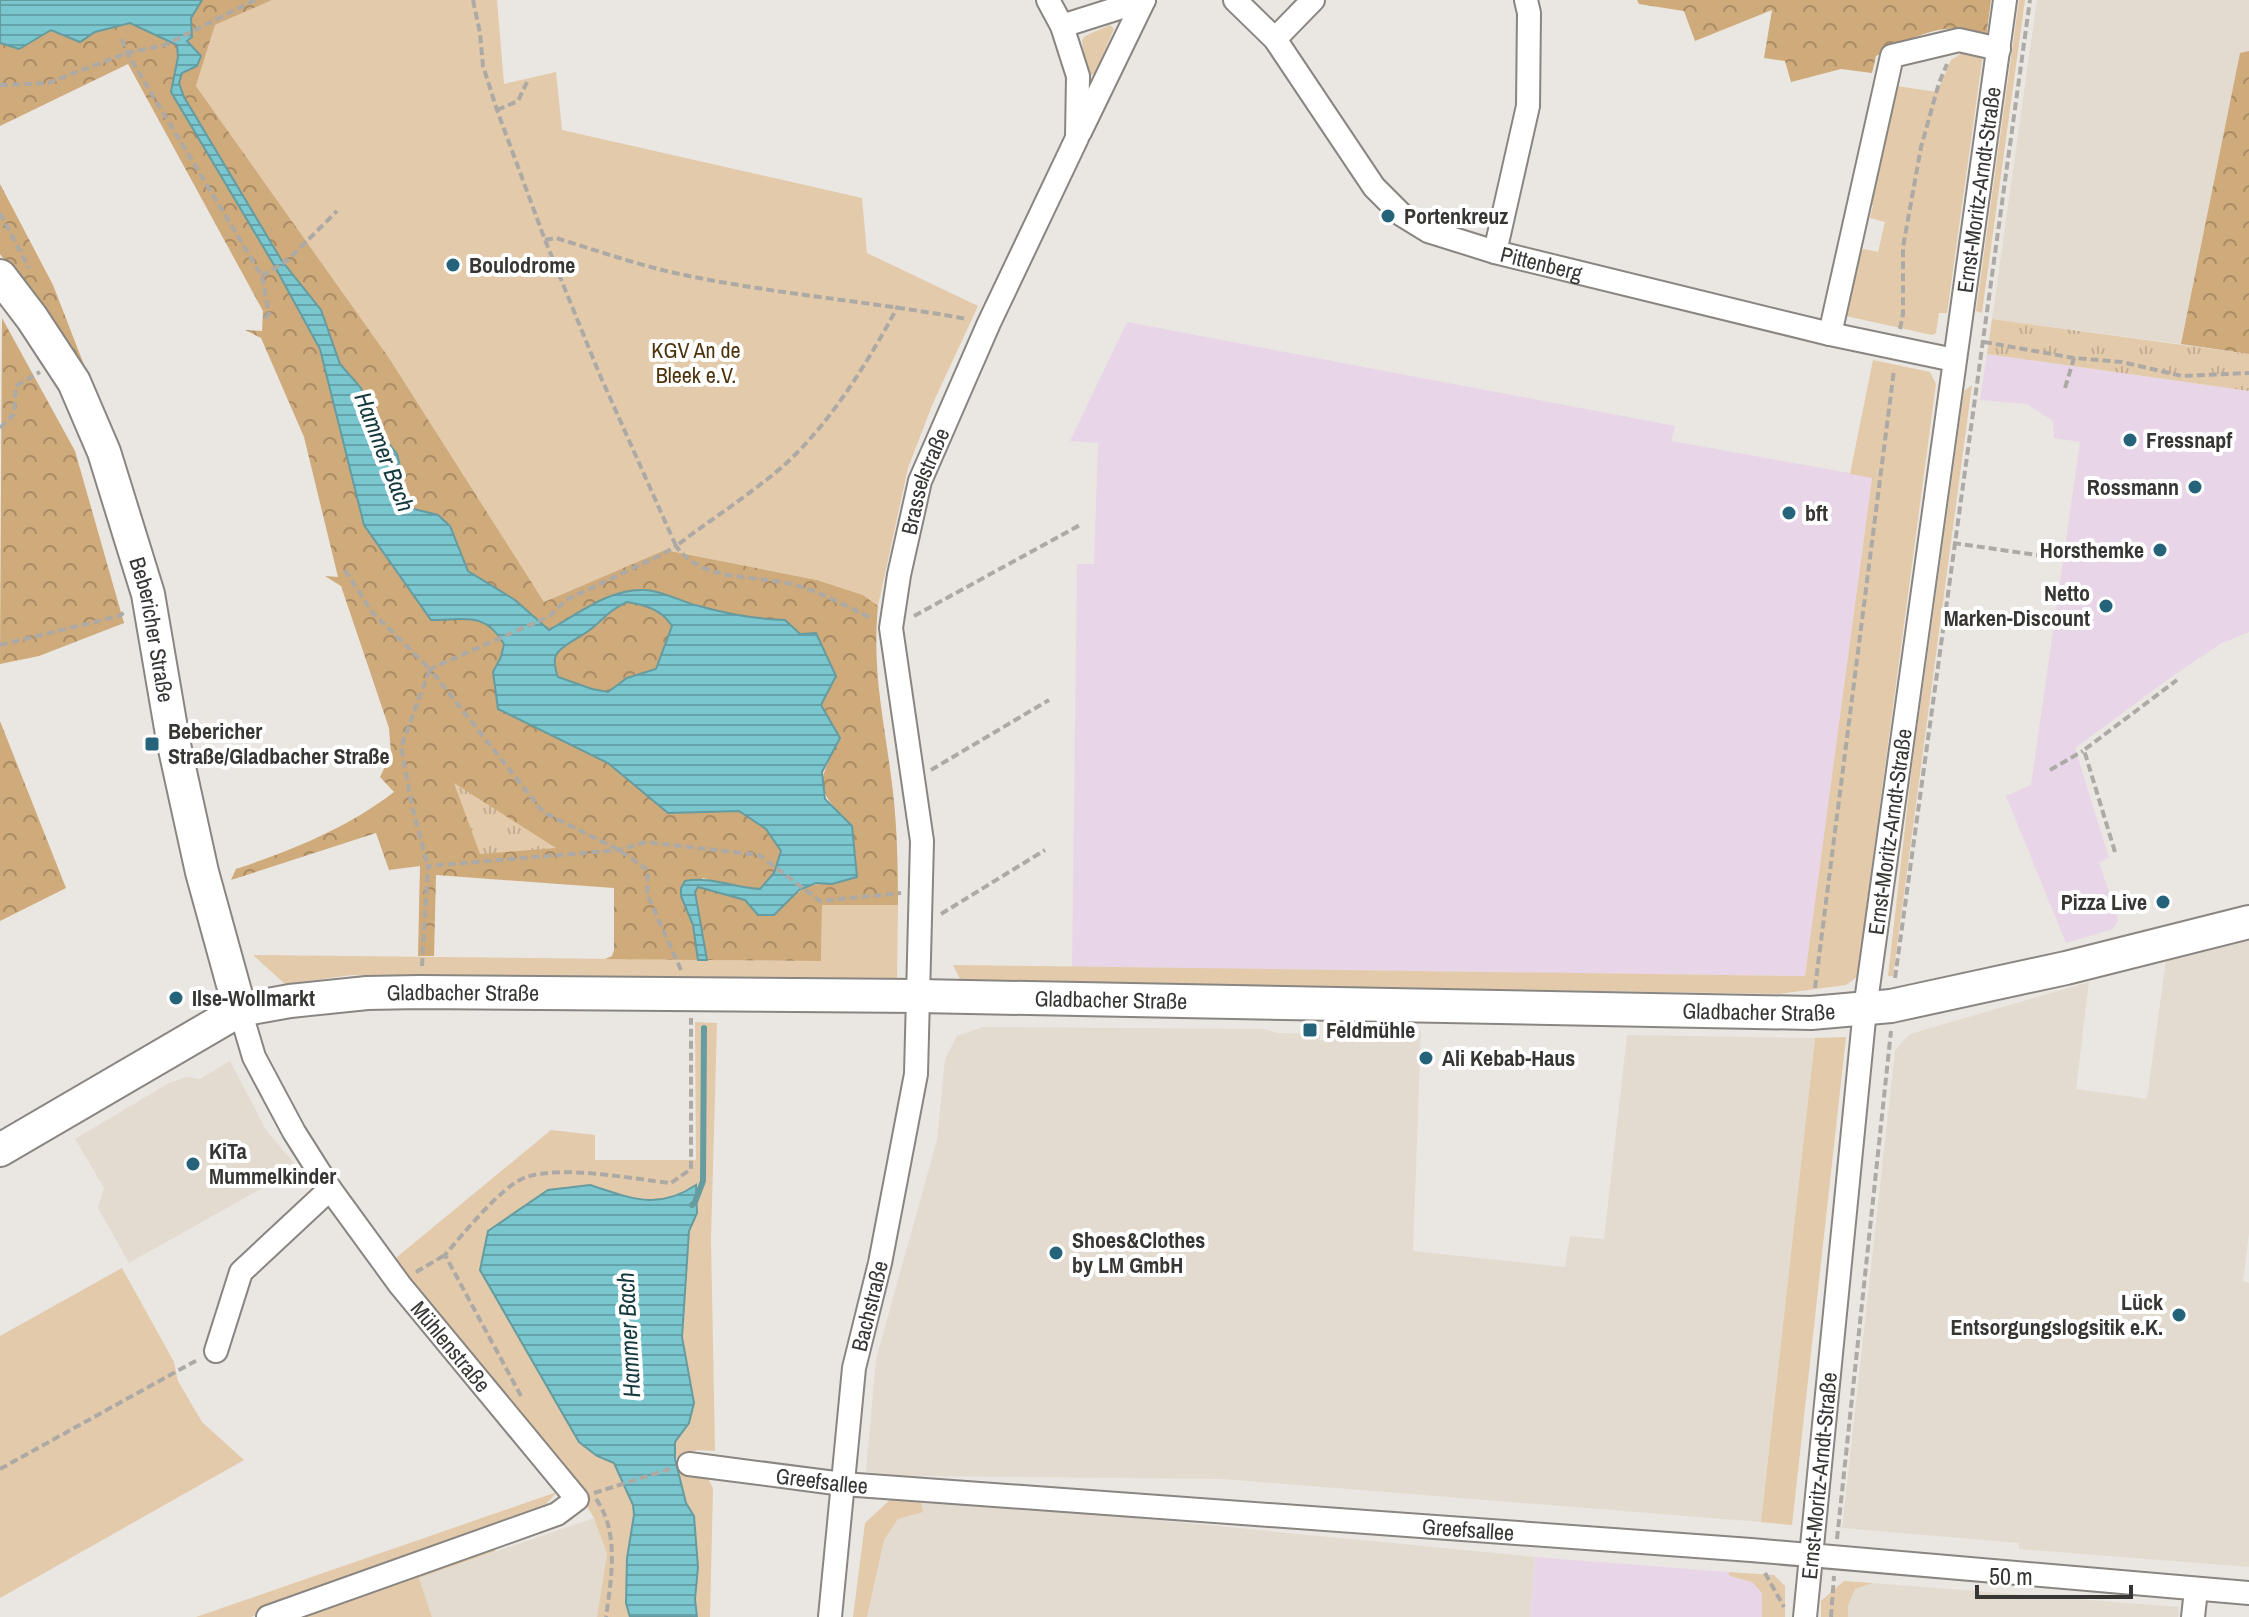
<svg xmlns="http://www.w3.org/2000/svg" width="2249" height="1617" viewBox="0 0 2249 1617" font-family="'Archivo Narrow',sans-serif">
  <defs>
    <pattern id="forest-crowns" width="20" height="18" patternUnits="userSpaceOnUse" patternTransform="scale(2)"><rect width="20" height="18" fill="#cfaa7a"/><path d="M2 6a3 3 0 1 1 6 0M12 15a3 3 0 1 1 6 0" fill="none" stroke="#a98b65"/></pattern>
    <pattern id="park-tufts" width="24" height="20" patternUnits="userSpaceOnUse" patternTransform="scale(2)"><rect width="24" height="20" fill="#e3caab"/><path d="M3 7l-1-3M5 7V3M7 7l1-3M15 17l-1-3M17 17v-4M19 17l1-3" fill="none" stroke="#c3ae94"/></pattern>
    <pattern id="water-rules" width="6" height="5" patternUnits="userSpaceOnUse" patternTransform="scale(2)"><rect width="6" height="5" fill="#7ac7cf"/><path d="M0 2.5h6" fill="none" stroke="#65a2a9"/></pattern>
  </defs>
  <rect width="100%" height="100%" fill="#eae6e1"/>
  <!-- commercial -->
  <g fill="#e8d6e8">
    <path d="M1127 322 1675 426 1671 441 1872 477 1805 976 1072 967 1077 564H1094L1098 443 1070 441Z"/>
    <path d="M1987 354 2249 391V632L2222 643 2174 675 2075 748 2109 858 2099 862 2118 920 2113 929 2066 943 2006 796 2031 785 2080 442 2054 438 2053 421 2027 404 1980 400Z"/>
    <path d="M1535 1557 1728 1572 1730 1576 1752 1582 1763 1594 1762 1617H1530Z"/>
  </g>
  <!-- built -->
  <g fill="#e4dbd0">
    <path d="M2037 0H2249V51L2240 53 2181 344 1992 319Z"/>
    <path d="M2249 936V1233L2243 1281 2249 1283V1567L2019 1549V1543L1842 1528 1895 1051 1902 1042 1910 1034 2089 982 2076 1089 2147 1099 2166 960Z"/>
    <path d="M983 1027 1264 1029 1277 1033 1320 1034V1040H1334L1335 1034 1359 1030 1421 1031 1413 1251 1565 1267 1570 1236 1604 1239 1627 1035 1815 1038 1761 1522 1223 1479 909 1476 866 1472 876 1359 937 1140 945 1059 957 1036Z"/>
    <path d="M230 1061 266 1130 298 1168 129 1263 98 1208 104 1188 75 1139 169 1083 186 1077 200 1079Z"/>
    <path d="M920 1497 1535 1557 1530 1617H867L884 1540 898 1519Z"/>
    <path d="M594 1518 607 1554 597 1617H432L419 1578Z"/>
    <path d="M1873 1583 2179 1607 2178 1617H1848V1606L1855 1589Z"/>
  </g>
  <!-- green -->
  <g fill="#e3caab">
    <path d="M272 0H497L504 84 556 72 562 130 862 198 867 253 978 306 933 403 908 468 878 606 863 595 817 580 665 550 544 602 389 358 196 86 215 25Z"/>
    <path d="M2019 0H2025L1982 313 1976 311Z"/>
    <path d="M1110 25 1114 29 1095 73 1090 76 1086 74 1082 40 1085 36Z"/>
    <path d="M1964 52 1983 54 1947 313H1939L1936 333 1932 335 1837 314 1850 256 1864 249 1878 252 1885 222 1870 218 1873 205 1862 202 1890 85 1937 92 1951 60Z"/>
    <path d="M1873 360 1930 372 1936 384 1857 977 1846 985 1778 994 1071 982 1030 985 962 983 953 965 1805 976 1872 478 1850 474Z"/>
    <path d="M1972 385 1893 976H1888L1912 766 1964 391Z"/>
    <path d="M822 904 898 905 897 982 352 975 285 984 253 955 821 961Z"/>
    <path d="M695 1022 717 1023 711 1239 715 1451 697 1450 675 1459V1442L689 1423 694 1403 682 1337 689 1231 697 1212 696 1185C651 1211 635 1199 590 1185L597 1456 614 1463 633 1505 634 1515 627 1558 626 1603 630 1617H597L607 1554 594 1518 574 1486 391 1262 551 1130 595 1135V1160H696Z"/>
    <path d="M1846 1037 1792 1525 1761 1522 1815 1038Z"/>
    <path d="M122 1268 174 1362 178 1381 202 1422 244 1460 0 1598V1336Z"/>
    <path d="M704 1471 713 1488 710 1617H697L695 1599 698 1567 694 1516 686 1503 679 1474Z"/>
    <path d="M557 1492 546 1504 251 1617H196Z"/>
    <path d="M920 1497 923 1512 898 1519 884 1540 867 1617H853L865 1523 892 1498Z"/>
    <path d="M489 1545 496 1551 419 1578 432 1617H287Z"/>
    <path d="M1728 1572 1774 1575 1785 1586V1617H1762V1593L1752 1582 1730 1576Z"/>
    <path d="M1844 1581 1873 1583 1855 1589 1848 1606V1617H1821V1601Z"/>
  </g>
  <!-- forest -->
  <g fill="url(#forest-crowns)">
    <path d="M202 0H272L215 25 196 86 389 358 544 602 665 550 817 580 863 595 878 606C872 669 883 715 891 776 897 819 898 862 898 905H822L821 961 707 960 695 892 698 887 745 900 758 915H774C792 896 804 882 832 884L852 826C814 788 816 785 840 738L821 705 800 634 785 620C756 619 727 614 699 606 682 602 663 591 645 590 611 588 577 613 549 630L515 600 468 571 450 526 438 515 410 508 402 497V474L397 454 374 425 361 388 340 364 321 310 282 261 184 97 179 83 183 73 197 66 186 41 192 37 190 18Z"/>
    <path d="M1637 0H1991L1986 38C1978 35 1969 30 1961 29 1933 25 1900 44 1876 56L1872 73 1841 69 1791 82 1785 61 1764 58 1772 10 1695 41 1684 11 1639 4Z"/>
    <path d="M130 22 177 44 178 57 171 92 274 265 320 349 364 525 430 619C464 620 485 611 504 644L501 657 493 672 498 709 608 763 668 813 739 811 766 829 781 851 774 873 759 889 737 887 703 878 681 896 693 925 698 960 605 959 612 956 614 950V888L436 875 434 956H418L420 866 389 870 376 833 231 880 236 869C293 850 347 828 394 792L380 777 391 754 389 728 341 586 325 576 338 577 304 437 261 338 245 330 262 331 263 311 128 64 0 126V43L19 49 51 30 80 42 95 32Z"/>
    <path d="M2249 51V354L2181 344 2240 53Z"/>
    <path d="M0 184 53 285 86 370 77 374 35 303 0 254Z"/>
    <path d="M2 318 75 451 124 623 39 656 0 664Z"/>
    <path d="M627 602C646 605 662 610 672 626L656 669 627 678 608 692 592 689 558 677C555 669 552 659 558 652 566 643 581 637 591 629 606 617 609 611 627 602Z"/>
    <path d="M0 721 66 888 0 921Z"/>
  </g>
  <!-- park -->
  <g fill="url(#park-tufts)">
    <path d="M1992 319 2249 354V391L1987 354Z"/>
    <path d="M454 783 556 848 480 854Z"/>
  </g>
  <!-- water -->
  <g fill="url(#water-rules)" stroke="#669ca0" stroke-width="2" fill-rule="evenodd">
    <path d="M0 0H202L191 18 192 37 187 41 201 56 197 66 182 73 179 83 184 97 282 261 321 310 340 364 361 388 374 425 397 454 402 474V497L410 508 438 515 450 526 468 571 515 600 549 630C578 614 610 588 645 590 663 591 682 602 699 606 727 614 756 619 785 620L800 634 816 633 836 676 821 705 840 738 822 772 825 799 852 826 857 877 832 884 816 883 799 890 774 915H758L745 900 698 887 695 892 707 960H698L693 925 681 896V888L685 881C711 876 734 888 760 889L774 873 781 851 766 829 739 811 668 813 608 763 498 709 493 672 501 657 504 644C485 611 464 620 431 620L364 525 320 349 274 265 171 92 178 57 177 45 130 23 95 32 80 42 51 30 19 49 0 43ZM627 602C646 605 662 610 672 626L656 669 627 678 608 692 592 689 558 677C555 669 552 659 558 652 566 643 581 637 591 629 606 617 608 611 627 602Z"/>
    <path d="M590 1185C631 1198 657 1211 696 1185L697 1213 689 1231 682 1337 694 1403 689 1423 675 1442V1459L686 1503 694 1516 698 1567 695 1599 697 1617H630L626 1603 627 1558 634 1515 633 1505 614 1463 597 1456 579 1442 480 1270 488 1231 548 1190Z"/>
  </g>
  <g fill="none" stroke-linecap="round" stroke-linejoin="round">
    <!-- stream -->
    <path stroke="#669ca0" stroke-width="6" d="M692 1205 695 1202 703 1181 704 1028"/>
    <!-- street casing -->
    <g stroke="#898581" stroke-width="26">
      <g id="street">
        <path id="s1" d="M1235 0 1275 39 1374 187 1402 215 1428 231 1495 252 1830 334 1954 360"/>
        <path d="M1062 26 1144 0"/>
        <path d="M1275 39 1313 0"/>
        <path d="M1080 132 1144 0"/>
        <path d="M1495 252 1528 106 1529 13 1526 0"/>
        <path d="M1830 334 1892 56 1959 40 1999 49"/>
        <path id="s2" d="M240 1010 254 1057 294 1132 330 1189 400 1285 577 1499 557 1514 268 1617"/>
        <path d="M216 1351 241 1272 330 1189"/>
        <path id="s3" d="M689 1464 843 1484 1751 1550 2249 1593"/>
        <path id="s4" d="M830 1617 854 1368 880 1263 916 1074 922 841 891 628 899 575 920 481 989 323 1077 138 1078 76 1062 26 1048 0"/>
        <path id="s5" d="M1805 1617 1865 1009 2005 0"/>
        <path d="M2193 1617 2196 1590"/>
      </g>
    </g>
    <!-- secondary casing -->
    <g stroke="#898581" stroke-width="36">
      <g id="secondary">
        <path id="s6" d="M0 276 32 318 74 382 104 452 148 594 173 740 202 872 240 1010"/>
        <path id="s7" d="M0 1150 240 1010 290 1001 367 993 420 992 919 996 1811 1013 1891 1006 2066 968 2249 922"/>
      </g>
    </g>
    <!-- path -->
    <g stroke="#adaaa6" stroke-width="4" stroke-dasharray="8 4" stroke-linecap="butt">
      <path d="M473 0 480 33 483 66 497 110 545 240 599 373 676 546C709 521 743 499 775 473 826 431 867 364 898 306"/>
      <path d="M122 39 127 53 262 276 269 313 263 321"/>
      <path d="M0 85 48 83 127 53 165 45 255 0"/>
      <path d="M497 110 518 101 527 82"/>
      <path d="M0 213 29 268"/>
      <path d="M545 240 556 238C595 250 635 264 675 273 771 294 870 301 967 319"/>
      <path d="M262 276 288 260 337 211"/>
      <path d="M1900 329 1903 314V247L1921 147 1939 83 1947 64"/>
      <path d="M1984 342 2074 358 2122 362 2182 376 2249 373"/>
      <path d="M2065 388 2074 358"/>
      <path d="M0 428 14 414 16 386 40 372"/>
      <path d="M1953 543 2044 556"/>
      <path d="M345 570 372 612 430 669 401 747 412 806 428 866"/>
      <path d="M914 616 1080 525"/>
      <path d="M0 645 119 616 125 612"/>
      <path d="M931 770 1049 700"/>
      <path d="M2050 770 2083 751"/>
      <path d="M2115 852 2084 750 2177 680"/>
      <path d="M941 914 1045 850"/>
      <path d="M422 966 428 866 619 850 646 842 759 855 820 901 901 893"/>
      <path d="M681 970 647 894 648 870 619 850 543 812 430 669 550 616 566 600 661 555 676 546C704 585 760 573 802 587 826 595 848 607 871 618"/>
      <path d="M1895 978 2030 0"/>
      <path d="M1815 988 1894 370"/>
      <path d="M416 1272 445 1255"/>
      <path d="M521 1396 445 1255C462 1235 501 1187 524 1178 560 1164 632 1179 671 1183L691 1169V1018"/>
      <path d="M0 1469 199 1359"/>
      <path d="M594 1493 670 1469"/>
      <path d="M596 1499C620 1532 611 1580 606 1617"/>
      <path d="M1837 1539 1891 1031"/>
      <path d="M1765 1573 1784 1607"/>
      <path d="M1831 1617 1834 1576"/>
    </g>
    <!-- street -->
    <use href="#street" stroke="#fff" stroke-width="22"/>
    <!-- secondary -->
    <use href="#secondary" stroke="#fff" stroke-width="32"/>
  </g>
  <!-- markers -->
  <g fill="#25637a" stroke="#fff" stroke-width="3">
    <circle cx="1388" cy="216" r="8"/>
    <circle cx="453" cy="265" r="8"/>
    <circle cx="2130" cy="440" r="8"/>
    <circle cx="2195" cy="487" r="8"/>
    <circle cx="1789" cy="513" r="8"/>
    <circle cx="2160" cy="550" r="8"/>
    <circle cx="2106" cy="606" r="8"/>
    <rect x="144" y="736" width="16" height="16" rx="4"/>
    <circle cx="2163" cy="902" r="8"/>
    <circle cx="176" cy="998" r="8"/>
    <rect x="1302" y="1022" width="16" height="16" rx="4"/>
    <circle cx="1426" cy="1058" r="8"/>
    <circle cx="193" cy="1164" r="8"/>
    <circle cx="1056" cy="1253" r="8"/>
    <circle cx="2179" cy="1315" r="8"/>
  </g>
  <g text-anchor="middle" stroke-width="8" stroke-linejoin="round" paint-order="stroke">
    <!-- street labels -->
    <g font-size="22" fill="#373634" stroke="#fff">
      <text dy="8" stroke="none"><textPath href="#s5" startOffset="1438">Ernst-Moritz-Arndt-Straße</textPath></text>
      <text dy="8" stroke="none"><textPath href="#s1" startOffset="422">Pittenberg</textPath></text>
      <text dy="8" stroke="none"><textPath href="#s4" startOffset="1150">Brasselstraße</textPath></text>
      <text dy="8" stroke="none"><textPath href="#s6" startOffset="390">Bebericher Straße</textPath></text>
      <text dy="8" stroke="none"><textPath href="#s5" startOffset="790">Ernst-Moritz-Arndt-Straße</textPath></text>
      <text dy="8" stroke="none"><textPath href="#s7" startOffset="502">Gladbacher Straße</textPath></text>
      <text dy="8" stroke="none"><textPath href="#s7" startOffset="1150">Gladbacher Straße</textPath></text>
      <text dy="8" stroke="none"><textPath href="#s7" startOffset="1798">Gladbacher Straße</textPath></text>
      <text dy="8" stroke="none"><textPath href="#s4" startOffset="314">Bachstraße</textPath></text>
      <text dy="8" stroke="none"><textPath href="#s2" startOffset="400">Mühlenstraße</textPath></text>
      <text dy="8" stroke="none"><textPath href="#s5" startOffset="142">Ernst-Moritz-Arndt-Straße</textPath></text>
      <text dy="8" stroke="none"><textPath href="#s3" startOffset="134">Greefsallee</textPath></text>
      <text dy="8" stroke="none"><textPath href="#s3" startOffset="782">Greefsallee</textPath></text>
    </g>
    <!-- poi labels -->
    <g font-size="22" font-weight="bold" fill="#373634" stroke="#fff" text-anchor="start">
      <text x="1404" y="224">Portenkreuz</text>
      <text x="469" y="273">Boulodrome</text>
      <text x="2146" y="448">Fressnapf</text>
      <text x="2179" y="495" text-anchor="end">Rossmann</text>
      <text x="1805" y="521">bft</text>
      <text x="2144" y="558" text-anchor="end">Horsthemke</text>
      <text x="2090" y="601" text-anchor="end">Netto<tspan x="2090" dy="25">Marken-Discount</tspan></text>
      <text x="168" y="739">Bebericher<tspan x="168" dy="25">Straße/Gladbacher Straße</tspan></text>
      <text x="2147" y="910" text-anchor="end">Pizza Live</text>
      <text x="192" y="1006">Ilse-Wollmarkt</text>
      <text x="1326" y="1038">Feldmühle</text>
      <text x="1442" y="1066">Ali Kebab-Haus</text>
      <text x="209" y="1159">KiTa<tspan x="209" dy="25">Mummelkinder</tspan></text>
      <text x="1072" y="1248">Shoes&amp;Clothes<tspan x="1072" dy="25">by LM GmbH</tspan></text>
      <text x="2163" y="1310" text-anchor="end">Lück<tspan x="2163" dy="25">Entsorgungslogsitik e.K.</tspan></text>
    </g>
    <!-- park labels -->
    <g font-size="22" fill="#4e340d" stroke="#fff">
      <text x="696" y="358">KGV An de<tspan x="696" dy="25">Bleek e.V.</tspan></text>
    </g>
    <!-- water labels -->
    <g font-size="24" font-style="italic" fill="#13393d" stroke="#fff">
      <text transform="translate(384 452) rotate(69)" y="8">Hammer Bach</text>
      <text transform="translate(629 1335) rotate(-93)" y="8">Hammer Bach</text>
    </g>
  </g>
  <!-- scale -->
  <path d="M1977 1585v12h154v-12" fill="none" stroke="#373634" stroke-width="4"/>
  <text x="1989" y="1585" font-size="24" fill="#373634" stroke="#ffffff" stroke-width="6" paint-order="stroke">50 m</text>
</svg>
